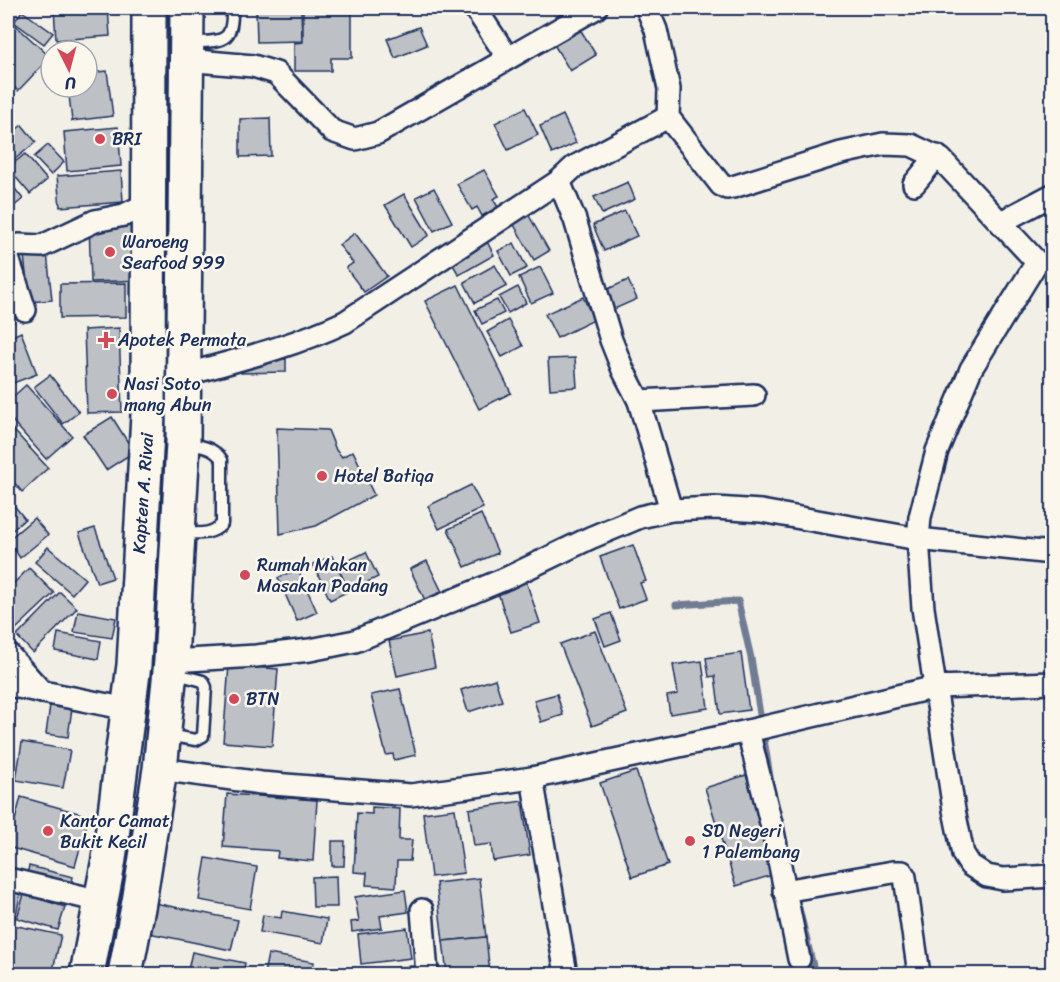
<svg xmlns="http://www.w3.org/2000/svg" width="1060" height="982" viewBox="0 0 1060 982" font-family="Sriracha,sans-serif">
  <rect width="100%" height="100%" fill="#f2efe6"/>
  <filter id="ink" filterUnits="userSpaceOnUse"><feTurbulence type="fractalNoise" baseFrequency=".0167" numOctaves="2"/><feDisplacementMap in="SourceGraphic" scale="12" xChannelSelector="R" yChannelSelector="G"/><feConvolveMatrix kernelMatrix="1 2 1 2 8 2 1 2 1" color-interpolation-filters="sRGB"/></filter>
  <g filter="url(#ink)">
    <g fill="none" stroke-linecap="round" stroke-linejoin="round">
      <!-- stream -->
      <g stroke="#707b93" stroke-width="7">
        <path d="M676 605 738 601 751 658 771 783"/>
        <path d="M799 908 815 974"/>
      </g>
    </g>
    <!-- building -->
    <g fill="#bdc0c4" stroke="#1b2f5e" stroke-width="1.5">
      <path d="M54 8H108L110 36 56 40Z"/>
      <path d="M256 8H301L302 41 257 42Z"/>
      <path d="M303 8H352V58H331V71H294V43L303 42Z"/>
      <path d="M22 11 53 33 44 44 14 22Z"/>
      <path d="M12 22 50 57 18 91 8 81V27Z"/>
      <path d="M419 27 427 45 395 58 387 39Z"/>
      <path d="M580 29 596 55 570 71 550 38Z"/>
      <path d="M107 71 113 116 72 121 68 87H87V73Z"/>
      <path d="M525 108 538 135 508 150 495 123Z"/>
      <path d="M563 115 576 143 552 154 540 126Z"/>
      <path d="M270 118 271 156 240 157V119Z"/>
      <path d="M22 125 36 142 14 160 8 152V136Z"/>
      <path d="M118 127 121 166 67 171 64 132Z"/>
      <path d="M48 145 64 162 51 175 34 157Z"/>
      <path d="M25 154 47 180 30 194 8 168Z"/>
      <path d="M484 170 499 196 493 199 498 207 482 216 477 207 472 210 457 184Z"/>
      <path d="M121 171 123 202 60 207 57 176Z"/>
      <path d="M8 180 23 199 8 211Z"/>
      <path d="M628 182 635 199 602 214 594 197Z"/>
      <path d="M434 188 452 222 434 231 416 197Z"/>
      <path d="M404 194 429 235 411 247 385 205Z"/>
      <path d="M625 211 637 236 604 251 593 225Z"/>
      <path d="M528 214 549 251 534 260 513 223Z"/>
      <path d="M141 223 143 280 91 282 89 224Z"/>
      <path d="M355 233 387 276 364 292 346 268 353 263 339 245Z"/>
      <path d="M485 238 494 255 459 275 449 258Z"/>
      <path d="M514 243 527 268 511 276 498 251Z"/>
      <path d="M47 253 52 300 29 302 24 255Z"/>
      <path d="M495 265 507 286 475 303 464 282Z"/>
      <path d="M540 267 553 293 531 303 519 277Z"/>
      <path d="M8 275 14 323 8 324Z"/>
      <path d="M628 280 637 299 610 311 601 292Z"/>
      <path d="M126 283V317L60 318V284Z"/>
      <path d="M458 285 511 393 479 409 425 301Z"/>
      <path d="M518 287 526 303 508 313 499 297Z"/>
      <path d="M583 297 594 320 557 338 545 314Z"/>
      <path d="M497 300 504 313 482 324 475 310Z"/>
      <path d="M508 320 523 346 502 357 487 332Z"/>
      <path d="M119 328 122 412 87 413 84 330Z"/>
      <path d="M21 332 37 374 8 385V338Z"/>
      <path d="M575 358 577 387 550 389 548 359Z"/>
      <path d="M241 359H286V372L241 373Z"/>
      <path d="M50 375 79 412 63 424 34 387Z"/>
      <path d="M26 385 72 436 46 459 8 416V401Z"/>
      <path d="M112 417 134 452 106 470 83 435Z"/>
      <path d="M8 424 48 468 22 492 8 475Z"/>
      <path d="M277 428 328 430 336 450 342 457 353 451 374 495 316 526 280 534Z"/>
      <path d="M471 485 483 508 439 529 428 506Z"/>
      <path d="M8 498 25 519 8 534Z"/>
      <path d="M481 514 498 553 465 567 448 529Z"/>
      <path d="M34 518 48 535 20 558 8 540Z"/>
      <path d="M95 528 113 578 97 583 79 533Z"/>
      <path d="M633 545 646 581 640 583 646 599 619 609 600 557Z"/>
      <path d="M48 547 85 579 72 594 35 562Z"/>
      <path d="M366 552 378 577 349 591 337 566Z"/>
      <path d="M332 556 349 591 330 600 313 564Z"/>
      <path d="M427 561 442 592 425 600 410 569Z"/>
      <path d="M29 568 54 593 16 629 8 620V589Z"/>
      <path d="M298 569 317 612 297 621 278 578Z"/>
      <path d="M525 578 540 623 511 632 496 587Z"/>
      <path d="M60 592 77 608 33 653 17 636Z"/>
      <path d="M78 611 116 618 112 638 74 632Z"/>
      <path d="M611 613 621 640 605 646 595 619Z"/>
      <path d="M595 631 627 713 592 726 560 644Z"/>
      <path d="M58 633 101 641 98 659 55 651Z"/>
      <path d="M428 633 435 667 397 676 389 641Z"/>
      <path d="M741 653 749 710 720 714 715 676 709 677 706 658Z"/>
      <path d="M702 661 708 708 670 714 667 696 678 694 673 665Z"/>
      <path d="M229 665 278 669 272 746 223 742Z"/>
      <path d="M495 679 502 701 468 712 461 690Z"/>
      <path d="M400 689 416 755 394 760 393 754 386 755 371 695Z"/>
      <path d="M557 694 563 715 541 722 534 700Z"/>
      <path d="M50 705 72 708 68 737 46 734Z"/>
      <path d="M22 742 70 750 63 788 16 780Z"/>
      <path d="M636 771 668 865 632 877 600 783Z"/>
      <path d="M746 775 776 874 736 886 705 788Z"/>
      <path d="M227 794 317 800 313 861 277 858 278 851 223 847Z"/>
      <path d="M21 797 89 816 75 866 8 847Z"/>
      <path d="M522 801 530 855 493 861 491 844 474 846 469 809Z"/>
      <path d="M372 807 400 809 399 840H412L410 861H397L396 887 366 885 367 873 354 872 357 813 372 814Z"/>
      <path d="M455 809 464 873 431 877 423 813Z"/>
      <path d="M332 841H345L344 866H332Z"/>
      <path d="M206 858 257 867 250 909 199 900Z"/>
      <path d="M29 866 73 877 70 889 26 878Z"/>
      <path d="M336 876 337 907H313L312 877Z"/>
      <path d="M479 878 486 937 443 941 436 883Z"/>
      <path d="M8 889 21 892 15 919 8 918Z"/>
      <path d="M405 890 408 912 380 916 382 928 352 932 351 922 359 921 355 897Z"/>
      <path d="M24 894 65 907 58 930 17 918Z"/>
      <path d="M145 901 238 920 231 950 139 931Z"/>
      <path d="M282 911 327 919 323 943 260 932 263 915 281 918Z"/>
      <path d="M8 924 61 935 52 974H8Z"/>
      <path d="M407 928 411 958 361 964 358 934Z"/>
      <path d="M486 937 490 974H447L443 941Z"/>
      <path d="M192 952 245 963 243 974H187Z"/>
      <path d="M268 954 314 962 312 974H264Z"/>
      <path d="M412 966 413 974H356V972Z"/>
    </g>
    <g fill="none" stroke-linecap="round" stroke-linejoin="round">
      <!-- lane casing -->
      <g stroke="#1b2f5e" stroke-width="15">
        <g id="lane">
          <path d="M190 43C222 40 233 45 232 8"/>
          <path d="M182 533C197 533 211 536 222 524V460C214 447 200 446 185 443"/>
          <path d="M166 735 196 740 203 736 206 687 203 681 173 673"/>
        </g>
      </g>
      <!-- street casing -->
      <g stroke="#1b2f5e" stroke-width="26">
        <g id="street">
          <path d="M475 8 508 58"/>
          <path d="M647 8 656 30 669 89 668 117 721 185 727 188 733 187 841 153 883 144 911 145 941 159 1037 262 971 369 937 451 920 517 918 539 923 608 954 810 963 854 970 865 987 876 1003 879 1052 876"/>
          <path d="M186 60 253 66 276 73 332 131 355 139 378 133 596 8"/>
          <path d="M559 181 575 220 611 340 623 370 639 401 671 510"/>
          <path d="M914 184 937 156"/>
          <path d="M1001 222 1052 195"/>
          <path d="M8 249 19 245 42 246 95 221 124 215 149 203"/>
          <path d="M8 258 25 310"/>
          <path d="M184 375C238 360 294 346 345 322L559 181 574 167 668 117"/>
          <path d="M639 401 754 395"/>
          <path d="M8 654 42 692"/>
          <path d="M171 661 256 656 310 650 355 641 507 578 590 538 640 517 671 510 715 508 761 511 918 539 1052 553"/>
          <path d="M8 685 128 709"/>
          <path d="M748 731 773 831 799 959"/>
          <path d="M160 769 261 783 411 795 532 778 748 731 936 687 1052 683"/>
          <path d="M532 778 566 974"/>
          <path d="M8 879 100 901"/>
          <path d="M784 891 893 872H902L905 877 919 974"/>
          <path d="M422 910 427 974"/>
        </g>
      </g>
      <!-- primary casing -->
      <g stroke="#1b2f5e" stroke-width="38">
        <g id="primary">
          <path d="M87 974 109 859 134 665 148 415 149 8"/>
          <path d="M125 974 139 902 160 769 171 661 183 443 187 8"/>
        </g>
      </g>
      <!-- lane -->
      <use href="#lane" stroke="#fbf7ec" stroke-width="10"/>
      <!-- street -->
      <use href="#street" stroke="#fbf7ec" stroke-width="21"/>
      <!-- primary -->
      <use href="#primary" stroke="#fbf7ec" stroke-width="33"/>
    </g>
  </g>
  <!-- markers -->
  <g fill="#d1495b" stroke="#fbf7ec" stroke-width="2">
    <circle cx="100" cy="139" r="6"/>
    <circle cx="110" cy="252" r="6"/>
    <path d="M103 331h6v6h6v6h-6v6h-6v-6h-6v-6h6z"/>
    <circle cx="112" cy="394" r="6"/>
    <circle cx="322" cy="476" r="6"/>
    <circle cx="245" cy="575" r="6"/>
    <circle cx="234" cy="699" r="6"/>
    <circle cx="48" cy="831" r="6"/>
    <circle cx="690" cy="841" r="6"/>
  </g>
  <g text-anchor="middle" stroke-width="5" stroke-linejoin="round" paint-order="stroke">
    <!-- poi labels -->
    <g font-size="18" fill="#1b2f5e" stroke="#fbf7ec" text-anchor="start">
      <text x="112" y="145">BRI</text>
      <text x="122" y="248">Waroeng<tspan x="122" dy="21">Seafood 999</tspan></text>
      <text x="118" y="346">Apotek Permata</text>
      <text x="124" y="390">Nasi Soto<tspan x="124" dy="21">mang Abun</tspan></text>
      <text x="334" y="482">Hotel Batiqa</text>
      <text x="257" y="571">Rumah Makan<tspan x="257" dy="21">Masakan Padang</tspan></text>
      <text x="246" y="705">BTN</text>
      <text x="60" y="827">Kantor Camat<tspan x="60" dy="21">Bukit Kecil</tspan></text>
      <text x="702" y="837">SD Negeri<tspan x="702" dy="21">1 Palembang</tspan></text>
    </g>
    <!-- street labels -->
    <g font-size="18" fill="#1b2f5e" stroke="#fbf7ec">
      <text transform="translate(143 493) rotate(-86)" y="6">Kapten A. Rivai</text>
    </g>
  </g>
  <!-- margin -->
  <rect width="1060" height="982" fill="none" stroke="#fbf7ec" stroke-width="30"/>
  <rect x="15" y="15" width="1030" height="952" fill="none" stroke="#1b2f5e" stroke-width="2" filter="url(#ink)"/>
  <!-- north arrow -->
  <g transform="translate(69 69) rotate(174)"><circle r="28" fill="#fbf7ec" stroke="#a1a7b3" stroke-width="1.5"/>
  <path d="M0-4.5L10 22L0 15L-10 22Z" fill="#d1495b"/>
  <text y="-9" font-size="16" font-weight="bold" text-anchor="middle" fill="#1b2f5e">U</text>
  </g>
</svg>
